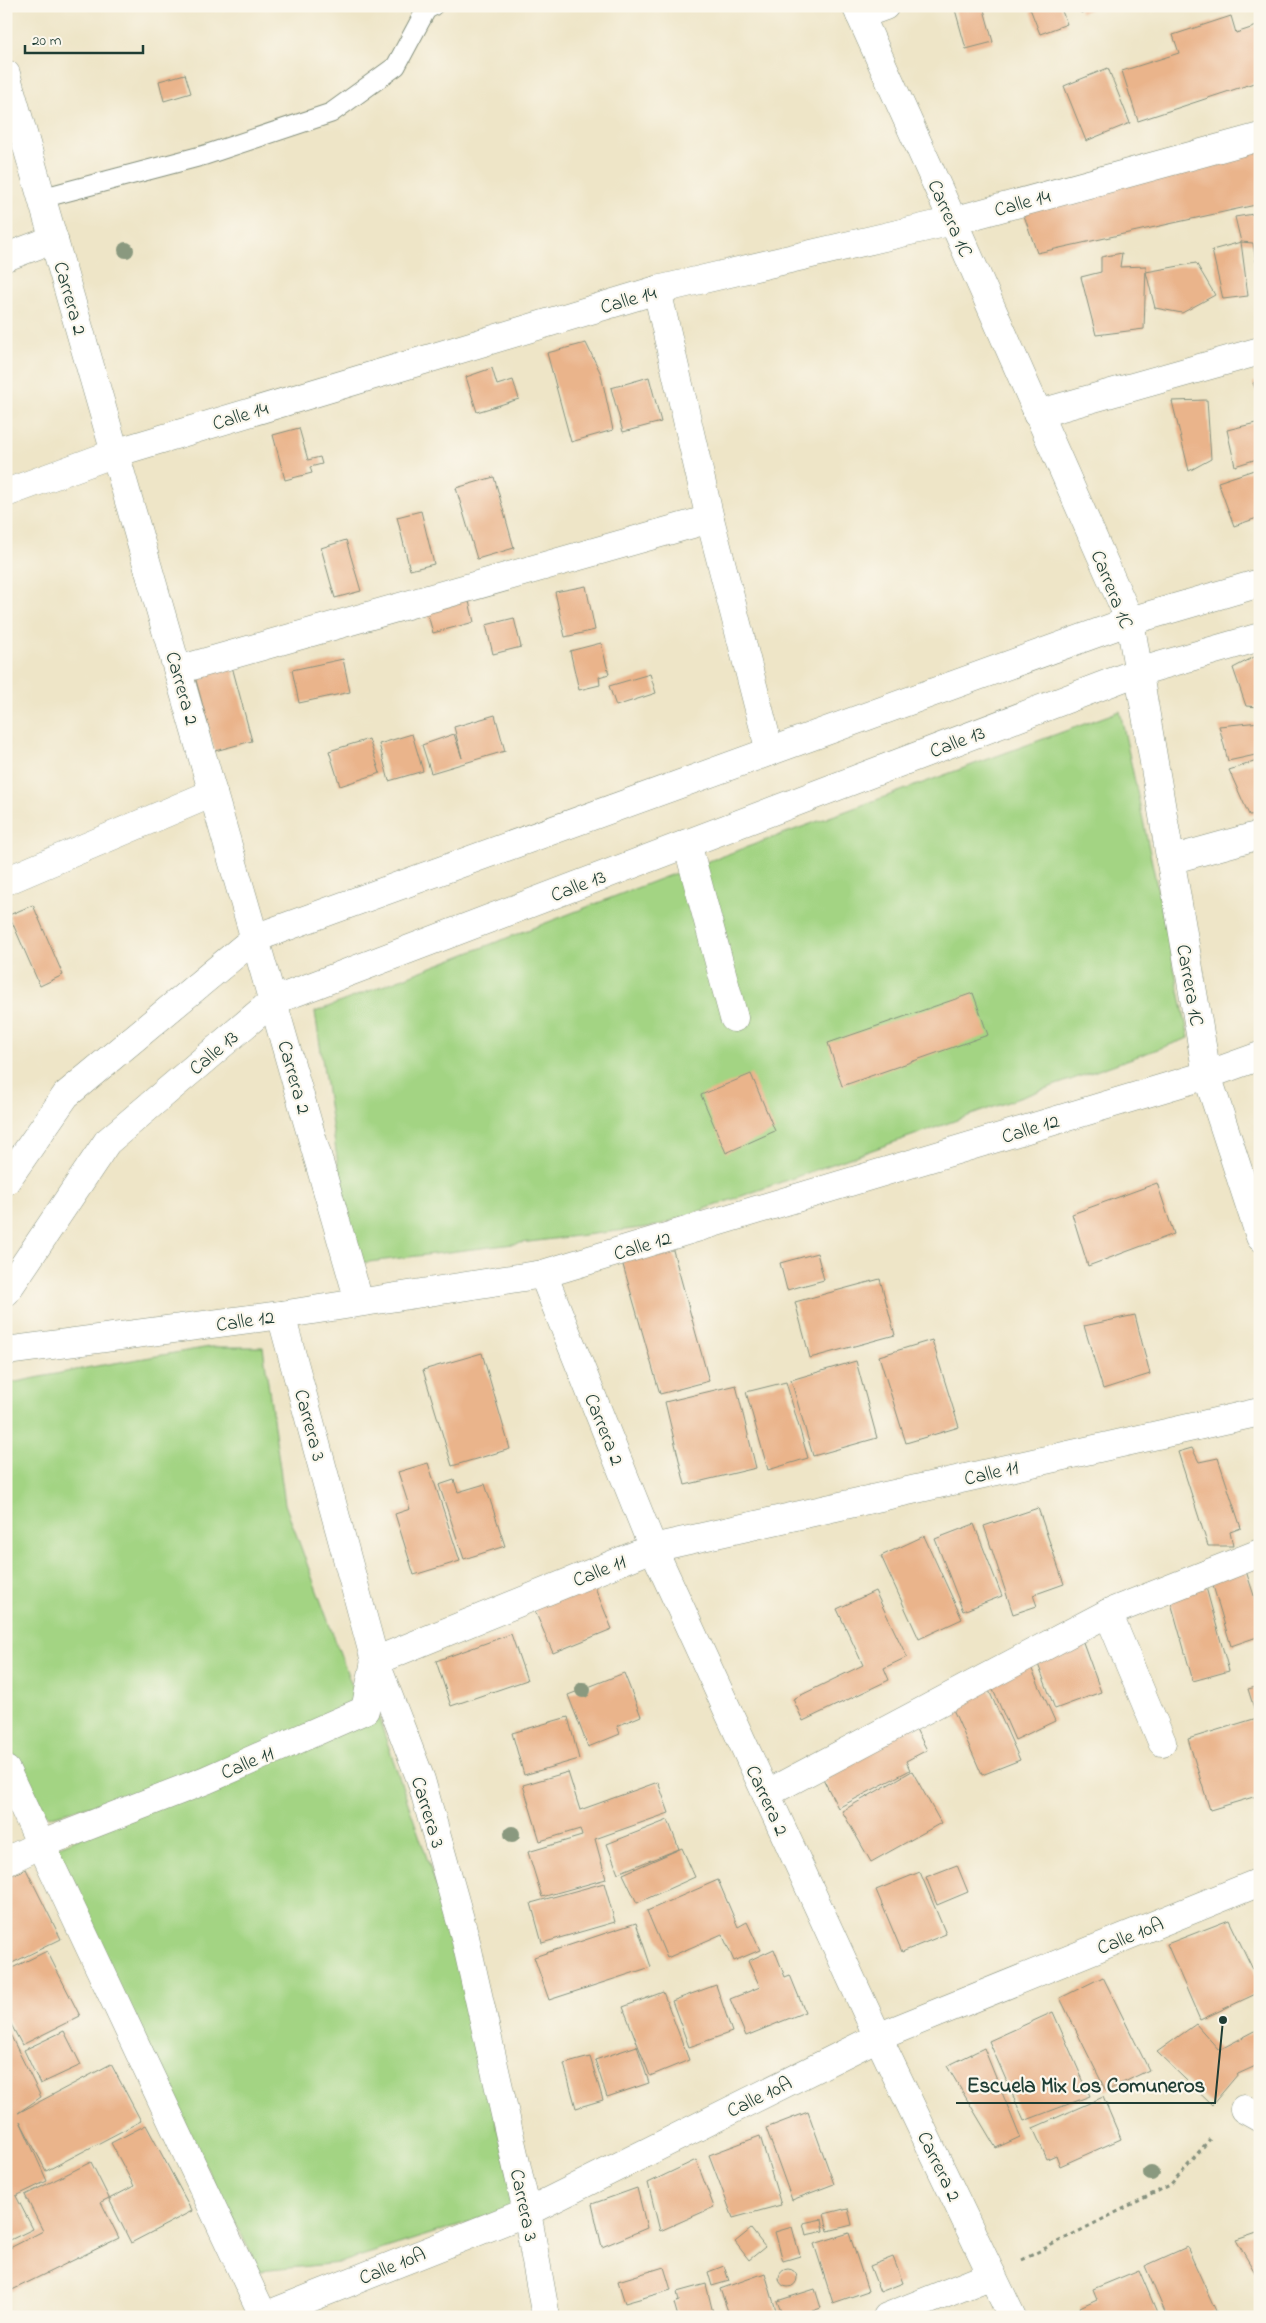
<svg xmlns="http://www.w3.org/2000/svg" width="1266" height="2323" viewBox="0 0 1266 2323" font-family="'Indie Flower',sans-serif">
  <rect width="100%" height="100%" fill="#fbf7ec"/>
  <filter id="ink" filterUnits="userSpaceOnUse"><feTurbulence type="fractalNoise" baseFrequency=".02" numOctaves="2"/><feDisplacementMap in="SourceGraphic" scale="10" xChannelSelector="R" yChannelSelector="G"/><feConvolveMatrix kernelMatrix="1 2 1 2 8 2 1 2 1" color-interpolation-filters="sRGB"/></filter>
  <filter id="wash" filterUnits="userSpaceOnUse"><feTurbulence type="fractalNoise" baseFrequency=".0096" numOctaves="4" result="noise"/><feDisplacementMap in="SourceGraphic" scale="20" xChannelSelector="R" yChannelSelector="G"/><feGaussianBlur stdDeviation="1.12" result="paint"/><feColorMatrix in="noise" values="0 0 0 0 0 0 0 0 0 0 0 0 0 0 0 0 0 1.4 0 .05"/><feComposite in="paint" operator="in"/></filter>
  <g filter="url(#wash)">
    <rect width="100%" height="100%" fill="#eee5c7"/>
    <!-- green -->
    <g fill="#a3d483" stroke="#61885c">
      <path d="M1120 711 1189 1038 657 1226 353 1264 315 1012 665 877Z"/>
      <path d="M210 1347H263L285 1504 359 1705 149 1790 48 1817 6 1740V1384L91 1367Z"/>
      <path d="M376 1710 452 1931 516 2207 339 2263 260 2271 142 2043 57 1847Z"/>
    </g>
    <g id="blocks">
      <!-- building -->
      <g fill="#eab48b">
        <path d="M954 6H983L993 42 966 49Z"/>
        <path d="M1029 6H1060L1067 24 1040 34Z"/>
        <path d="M1078 6H1098L1081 13Z"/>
        <path d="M1231 16 1236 33 1260 25V81L1138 121 1122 71 1179 53 1173 35Z"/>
        <path d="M1108 68 1130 123 1086 141 1064 86Z"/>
        <path d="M185 74 191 93 164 101 159 81Z"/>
        <path d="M1260 147V204L1037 253 1021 207Z"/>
        <path d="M1260 213V261L1256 262 1253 243 1241 242 1235 217Z"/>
        <path d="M1241 242 1248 296 1223 299 1212 250Z"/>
        <path d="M1122 253 1120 267 1146 266 1144 329 1096 335 1081 277 1101 272V257Z"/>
        <path d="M1196 263 1215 295 1182 313 1155 308 1146 272Z"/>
        <path d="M586 343 601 374 613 430 571 442 547 353Z"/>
        <path d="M492 368 497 385 513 380 519 399 477 412 466 377Z"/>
        <path d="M649 377 661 422 623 432 611 388Z"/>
        <path d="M1260 380V400L1253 383Z"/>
        <path d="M1207 400 1211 459 1189 471 1172 401Z"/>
        <path d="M1260 422V458L1235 466 1227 430Z"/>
        <path d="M299 428 308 460 320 457 322 464 310 467 312 473 285 480 273 435Z"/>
        <path d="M1260 468V517L1234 526 1218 482Z"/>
        <path d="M494 477 514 548 477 559 456 488Z"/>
        <path d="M421 511 434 564 410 570 397 517Z"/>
        <path d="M346 540 361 591 335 598 321 548Z"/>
        <path d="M586 586 595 630 565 637 555 592Z"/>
        <path d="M467 593 474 622 433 633 425 604Z"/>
        <path d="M514 618 521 647 493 654 486 625Z"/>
        <path d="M601 643 609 674 599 677 600 685 579 690 570 651Z"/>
        <path d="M1258 655 1260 707 1246 706 1233 668Z"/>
        <path d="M230 659 252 741 215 751 193 669Z"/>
        <path d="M343 659 350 692 299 703 292 670Z"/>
        <path d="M650 674 656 693 616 706 609 686Z"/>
        <path d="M495 715 505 751 431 773 422 745 454 734 462 758 454 727Z"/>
        <path d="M1260 722V754L1228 761 1219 726Z"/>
        <path d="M412 734 423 771 389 781 379 744Z"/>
        <path d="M369 739 380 773 340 786 329 751Z"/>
        <path d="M1260 760V814L1249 815 1229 770Z"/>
        <path d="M33 905 63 975 40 986 9 915Z"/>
        <path d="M973 993 988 1035 842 1086 828 1043Z"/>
        <path d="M751 1074 775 1131 726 1153 701 1095Z"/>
        <path d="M1157 1183 1174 1234 1088 1266 1072 1214Z"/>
        <path d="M671 1243 709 1381 660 1394 621 1258Z"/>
        <path d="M817 1253 824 1280 787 1290 780 1263Z"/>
        <path d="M880 1279 895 1335 810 1358 795 1302Z"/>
        <path d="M1135 1315 1150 1374 1103 1389 1084 1326Z"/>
        <path d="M932 1340 959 1427 906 1443 879 1356Z"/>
        <path d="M482 1353 510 1449 452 1466 423 1370Z"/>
        <path d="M856 1361 877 1438 813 1456 791 1380Z"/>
        <path d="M786 1382 808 1458 768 1470 746 1392Z"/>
        <path d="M736 1385 756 1468 685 1485 665 1402Z"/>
        <path d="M1192 1448 1199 1462 1218 1458 1241 1528 1230 1532 1233 1546H1208L1178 1452Z"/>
        <path d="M428 1463 460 1561 414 1575 395 1514 410 1509 398 1472Z"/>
        <path d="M454 1480 458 1492 485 1484 505 1546 464 1559 439 1485Z"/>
        <path d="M1038 1508 1064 1584 1033 1595 1037 1606 1013 1614 984 1526Z"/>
        <path d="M974 1524 1002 1596 963 1611 935 1539Z"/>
        <path d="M924 1536 962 1619 919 1639 881 1556Z"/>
        <path d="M1260 1555V1584L1251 1559Z"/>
        <path d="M1245 1568 1260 1614V1636L1231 1646 1211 1579Z"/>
        <path d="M592 1580 612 1629 553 1653 532 1604Z"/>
        <path d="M1204 1580 1229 1671 1193 1681 1168 1592Z"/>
        <path d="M875 1591 907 1657 884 1668 889 1680 803 1721 793 1699 863 1665 837 1609Z"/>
        <path d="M511 1634 527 1680 451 1706 436 1661Z"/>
        <path d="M1080 1634 1101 1692 1055 1709 1033 1651Z"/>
        <path d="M1030 1665 1055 1721 1015 1740 990 1683Z"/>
        <path d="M624 1673 641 1716 617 1726 620 1734 588 1747 568 1695Z"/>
        <path d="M987 1686 1020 1760 982 1775 948 1698Z"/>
        <path d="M1260 1686V1795L1210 1810 1188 1739 1257 1718 1248 1689Z"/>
        <path d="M907 1712 927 1750 906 1761 910 1770 838 1808 814 1761Z"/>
        <path d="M568 1717 579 1759 524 1775 512 1733Z"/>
        <path d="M912 1771 941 1823 871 1862 842 1811Z"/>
        <path d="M568 1772 580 1810 658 1782 669 1813 595 1839 606 1879 542 1897 528 1852 582 1836 580 1829 540 1841 523 1785Z"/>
        <path d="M668 1820 679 1849 618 1873 607 1844Z"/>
        <path d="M682 1848 695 1877 637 1903 623 1874Z"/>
        <path d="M957 1865 968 1892 937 1905 926 1877Z"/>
        <path d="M26 1869 61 1939 6 1966V1878Z"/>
        <path d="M920 1872 946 1934 902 1952 876 1890Z"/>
        <path d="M718 1880 738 1927 747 1922 760 1950 734 1961 722 1934 667 1958 647 1911Z"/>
        <path d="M604 1883 615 1922 542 1943 531 1903Z"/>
        <path d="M1229 1920 1260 1984V1992L1200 2020 1167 1944Z"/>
        <path d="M636 1923 651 1967 549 2000 534 1957Z"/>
        <path d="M774 1949 785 1977 790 1975 805 2012 746 2036 730 1999 760 1987 748 1961Z"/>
        <path d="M47 1951 80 2016 22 2045 6 2015V1971Z"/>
        <path d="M1103 1977 1149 2070 1106 2091 1060 1998Z"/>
        <path d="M716 1985 732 2032 689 2047 672 2001Z"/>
        <path d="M663 1992 689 2060 650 2076 623 2007Z"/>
        <path d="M1053 2012 1090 2096 1024 2121 989 2041Z"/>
        <path d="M1196 2024 1219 2050 1257 2030 1260 2037V2064L1238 2074 1212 2105 1157 2052Z"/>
        <path d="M6 2026 41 2097 18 2113 111 2064 141 2121 46 2171 20 2121 47 2181 16 2196 33 2229 6 2242Z"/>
        <path d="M64 2031 81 2065 40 2084 24 2050Z"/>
        <path d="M637 2046 649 2083 607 2097 595 2060Z"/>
        <path d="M984 2048 1020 2137 996 2148 947 2066Z"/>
        <path d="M590 2057 603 2100 576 2108 564 2064Z"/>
        <path d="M1103 2097 1121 2139 1060 2166 1056 2155 1047 2159 1033 2128Z"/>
        <path d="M808 2112 834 2184 792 2200 766 2128Z"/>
        <path d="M146 2125 192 2211 131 2243 109 2199 134 2186 111 2143Z"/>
        <path d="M760 2136 781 2205 733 2218 709 2155Z"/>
        <path d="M696 2160 714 2207 660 2231 648 2183Z"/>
        <path d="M91 2162 109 2198 101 2202 119 2238 6 2293V2250L43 2231 25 2195Z"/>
        <path d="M637 2188 647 2228 602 2247 592 2204Z"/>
        <path d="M848 2208 852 2225 828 2231 824 2214Z"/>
        <path d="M822 2219 824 2231 806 2235 803 2223Z"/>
        <path d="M792 2227 800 2256 783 2261 775 2232Z"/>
        <path d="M751 2229 765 2247 749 2260 735 2242Z"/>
        <path d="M1260 2232V2281L1236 2240Z"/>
        <path d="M849 2233 868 2291 833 2303 814 2244Z"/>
        <path d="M1187 2247 1216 2311 1201 2317H1167L1145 2266Z"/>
        <path d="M893 2257 903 2283 880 2292 870 2266Z"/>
        <path d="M724 2266 729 2281 712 2286 708 2272Z"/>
        <path d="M664 2267 671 2290 625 2303 618 2281Z"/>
        <circle cx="788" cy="2278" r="9"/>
        <path d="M1139 2270 1159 2317H1084L1080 2307 1097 2299 1093 2289Z"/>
        <path d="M765 2273 778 2317H730L720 2289Z"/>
        <path d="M706 2284 714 2317H678L674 2303 679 2301 677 2292Z"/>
        <path d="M815 2289 821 2308 795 2317H783L777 2301Z"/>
      </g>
    </g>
  </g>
  <g filter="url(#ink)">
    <use href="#blocks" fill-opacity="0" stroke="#86917e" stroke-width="1"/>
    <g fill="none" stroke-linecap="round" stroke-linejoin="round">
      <!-- service casing -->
      <g stroke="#86917e" stroke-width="21">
        <path id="service" d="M42 198 205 155 331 113 396 66 426 10 433 6"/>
      </g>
      <!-- minor casing -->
      <g stroke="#86917e" stroke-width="29">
        <g id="minor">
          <path d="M856 6 953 221 1130 621 1207 1075 1260 1237"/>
          <path d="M860 15 885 6"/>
          <path d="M6 74 359 1301"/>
          <path d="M6 257 54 239"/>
          <path d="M657 290 710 519 770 752"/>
          <path d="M1037 414 1260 351"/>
          <path d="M6 493 115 453 657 290 953 221 1260 137"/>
          <path d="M178 670 710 519"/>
          <path d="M687 843 734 1018"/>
          <path d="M1170 860 1260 835"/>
          <path d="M6 881 213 793"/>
          <path d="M6 1181 66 1095 255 938 1130 621 1260 583"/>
          <path d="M543 1274 653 1548 878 2037 1012 2317"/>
          <path d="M6 1292 107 1142 273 1001 1138 672 1260 637"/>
          <path d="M281 1315 375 1661 421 1780 465 1937 527 2212 546 2317"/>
          <path d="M6 1351 281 1315 543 1274 1207 1075 1260 1056"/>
          <path d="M1108 1613 1162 1742"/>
          <path d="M6 1770 264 2317"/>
          <path d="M766 1794 1108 1613 1260 1553"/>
          <path d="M6 1861 42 1844 206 1780 365 1710 375 1661 653 1548 1260 1412"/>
          <path d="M1244 2109 1260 2118"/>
          <path d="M262 2317 527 2212 878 2037 1260 1882"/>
          <path d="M887 2317 992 2275"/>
        </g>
      </g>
      <!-- path -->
      <path stroke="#86917e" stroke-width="3" stroke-dasharray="4 4" stroke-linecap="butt" d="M1022 2260 1170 2185 1210 2139"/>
      <!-- service -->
      <use href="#service" stroke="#fff" stroke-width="19"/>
      <!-- minor -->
      <use href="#minor" stroke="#fff" stroke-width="28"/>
    </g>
    <!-- trees -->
    <g fill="#8a997f">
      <circle cx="126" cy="250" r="8"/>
      <circle cx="583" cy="1690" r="8"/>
      <circle cx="512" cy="1834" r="8"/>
      <circle cx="1151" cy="2173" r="8"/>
    </g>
  </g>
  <g text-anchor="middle" stroke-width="4.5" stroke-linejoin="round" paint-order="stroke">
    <!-- street labels -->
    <g font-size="20" fill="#1f3d34" stroke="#fbf7ec">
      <text transform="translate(1022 202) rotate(-15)" y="7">Calle 14</text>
      <text transform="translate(951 218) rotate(66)" y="7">Carrera 1C</text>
      <text transform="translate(71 298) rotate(74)" y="7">Carrera 2</text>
      <text transform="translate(628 299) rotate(-16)" y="7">Calle 14</text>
      <text transform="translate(240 415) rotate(-17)" y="7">Calle 14</text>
      <text transform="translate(1113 589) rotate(68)" y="7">Carrera 1C</text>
      <text transform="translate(183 688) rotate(74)" y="7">Carrera 2</text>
      <text transform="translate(957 741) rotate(-21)" y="7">Calle 13</text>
      <text transform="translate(578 885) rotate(-21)" y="7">Calle 13</text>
      <text transform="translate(1191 985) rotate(80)" y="7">Carrera 1C</text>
      <text transform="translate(213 1052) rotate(-40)" y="7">Calle 13</text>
      <text transform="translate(295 1077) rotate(74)" y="7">Carrera 2</text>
      <text transform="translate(1030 1128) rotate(-17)" y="7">Calle 12</text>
      <text transform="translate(642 1245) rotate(-17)" y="7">Calle 12</text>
      <text transform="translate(245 1320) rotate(-8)" y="7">Calle 12</text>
      <text transform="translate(311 1425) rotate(75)" y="7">Carrera 3</text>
      <text transform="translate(605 1429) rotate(68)" y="7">Carrera 2</text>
      <text transform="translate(991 1472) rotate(-13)" y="7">Calle 11</text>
      <text transform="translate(599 1570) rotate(-22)" y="7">Calle 11</text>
      <text transform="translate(247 1762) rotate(-23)" y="7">Calle 11</text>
      <text transform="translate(768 1800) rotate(65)" y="7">Carrera 2</text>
      <text transform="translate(429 1812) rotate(73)" y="7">Carrera 3</text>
      <text transform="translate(1130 1935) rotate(-22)" y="7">Calle 10A</text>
      <text transform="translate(759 2096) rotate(-26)" y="7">Calle 10A</text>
      <text transform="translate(940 2166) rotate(64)" y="7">Carrera 2</text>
      <text transform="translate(525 2205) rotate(78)" y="7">Carrera 3</text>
      <text transform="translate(392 2265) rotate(-22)" y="7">Calle 10A</text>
    </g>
  </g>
  <!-- callouts -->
  <path fill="none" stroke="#1f3d34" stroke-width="2" d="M1223 2020L1215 2103H956"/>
  <circle fill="#1f3d34" stroke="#fbf7ec" stroke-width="2" cx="1223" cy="2020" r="5"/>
  <g font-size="21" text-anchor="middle" font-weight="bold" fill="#1f3d34" stroke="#fbf7ec" stroke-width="4.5" stroke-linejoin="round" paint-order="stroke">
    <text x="1086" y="2092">Escuela Mix Los Comuneros</text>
  </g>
  <!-- margin -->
  <rect width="1266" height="2323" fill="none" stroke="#fbf7ec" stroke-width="25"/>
  <!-- scale -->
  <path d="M25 45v8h118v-8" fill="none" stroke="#1f3d34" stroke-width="2.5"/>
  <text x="32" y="45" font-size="15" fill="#1f3d34" stroke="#fbf7ec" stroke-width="4" paint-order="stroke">20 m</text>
</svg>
